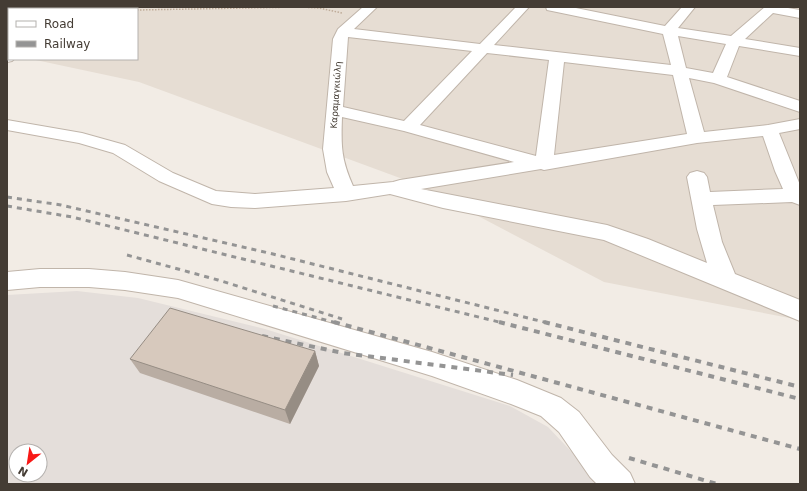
<svg xmlns="http://www.w3.org/2000/svg" width="807" height="491" viewBox="0 0 807 491" font-family="'DejaVu Sans',sans-serif">
  <rect width="100%" height="100%" fill="#f2ece5"/>
  <!-- residential -->
  <path fill="#e6ddd3" d="M7 7H800V320L604 282 419 185 139 82 31 59H137V9H9V54H7Z"/>
  <!-- industrial -->
  <path fill="#e4deda" fill-rule="evenodd" d="M77 291 138 298 265 329 510 406 548 427 602 484H7V295ZM16 451H40V475H16Z"/>
  <g fill="none" stroke-linecap="round" stroke-linejoin="round">
    <!-- minor casing -->
    <g stroke="#c0b5aa" stroke-width="2">
      <g id="minor">
        <rect x="14" y="7" width="12" height="2"/>
        <path d="M363 7H377L354 29 480 44 516 7H529L494 45 671 65 663 34 552 11 547 10 546 7H571L665 26 682 7H695L678 28 731 36 765 7H782L800 10V18L773 13 745 39 800 48V56L739 46 727 77 800 101V112L714 83 689 78 704 132 768 125 800 119V129L779 133 800 185V205L792 202 713 205 722 242 735 274 800 300V321L604 240 443 208 390 194 346 201 255 208 231 207 212 204 159 181 113 153 79 143 7 130V120L82 133 125 145 173 173 216 191 255 194 334 188 327 172 323 149 333 39 338 29ZM678 36 726 44 713 73 686 68ZM348 37 472 51 404 121 343 107ZM487 53 549 60 536 156 420 125ZM564 62 673 75 687 134 554 155ZM342 117 404 131 514 162 400 180 393 182 353 186C341 159 341 146 342 117ZM763 136 775 171 783 189 710 192 707 177 704 173 697 171 690 173 687 177 697 229 707 263 648 239 607 225 421 189 541 169 544 170 697 143Z"/>
        <path d="M7 49H9V59H14L12 61 7 62Z"/>
        <path d="M40 269H89L125 272 178 280 432 352 517 380 561 398 579 412 612 455 630 473 635 484H597L590 477 559 432 541 416 511 404 432 376 178 298 125 290 89 287H40L7 290V272Z"/>
      </g>
    </g>
    <!-- path -->
    <path stroke="#bfac99" stroke-width="1.5" stroke-dasharray="1.5 1.5" stroke-linecap="butt" d="M137 10 300 7 319 8 342 13"/>
    <!-- minor -->
    <use href="#minor" fill="#fff" fill-rule="evenodd"/>
    <!-- rail-far1 -->
    <g stroke="#949494" stroke-width="3" stroke-dasharray="5 5" stroke-linecap="butt">
      <path d="M7 197 61 205 273 254 548 323"/>
      <path d="M7 206 72 217 503 323"/>
      <path d="M127 255 218 280 342 319"/>
      <path d="M273 306 337 323"/>
    </g>
    <!-- rail -->
    <g stroke="#949494" stroke-width="4" stroke-dasharray="6 6" stroke-linecap="butt">
      <path d="M334 322 800 449"/>
      <path d="M499 322 800 399"/>
      <path d="M544 322 800 387"/>
      <path d="M262 336 343 353 513 375"/>
      <path d="M629 458 717 484"/>
    </g>
  </g>
  <!-- wall -->
  <path fill="#b9ada3" d="M315 351 319 366 290 424 140 373 130 359Z"/>
  <!-- shaded-wall -->
  <path fill="#968d84" d="M315 351 319 366 290 424 285 410Z"/>
  <!-- building -->
  <path fill="#d7c9bd" stroke="#968d84" d="M170 308 315 351 285 410 130 359Z"/>
  <g text-anchor="middle" stroke-width="3.5" stroke-linejoin="round" paint-order="stroke">
    <!-- far-street labels -->
    <g font-size="9" fill="#443c34" stroke="#fff">
      <text transform="translate(336 95) rotate(-86)" y="3">Καραμαγκιώλη</text>
    </g>
  </g>
  <!-- border -->
  <rect width="807" height="491" fill="none" stroke="#443c34" stroke-width="16"/>
  <!-- legend -->
  <rect x="8" y="8" width="130" height="52" fill="#ffffff" stroke="#b4b1ae"/>
  <rect x="16" y="21" width="20" height="6" fill="#ffffff" stroke="#b4b1ae"/>
  <text x="44" y="28" font-size="12" fill="#443c34">Road</text>
  <rect x="16" y="41" width="20" height="6" fill="#949494" stroke="#b4b1ae"/>
  <text x="44" y="48" font-size="12" fill="#443c34">Railway</text>
  <!-- north arrow -->
  <g transform="translate(28 463) rotate(210)"><circle r="19" fill="#ffffff" stroke="#b4b1ae"/>
  <path d="M0-3L7 15L0 10L-7 15Z" fill="#f81816"/>
  <text y="-6" font-size="11" font-weight="bold" text-anchor="middle" fill="#443c34">N</text>
  </g>
</svg>
